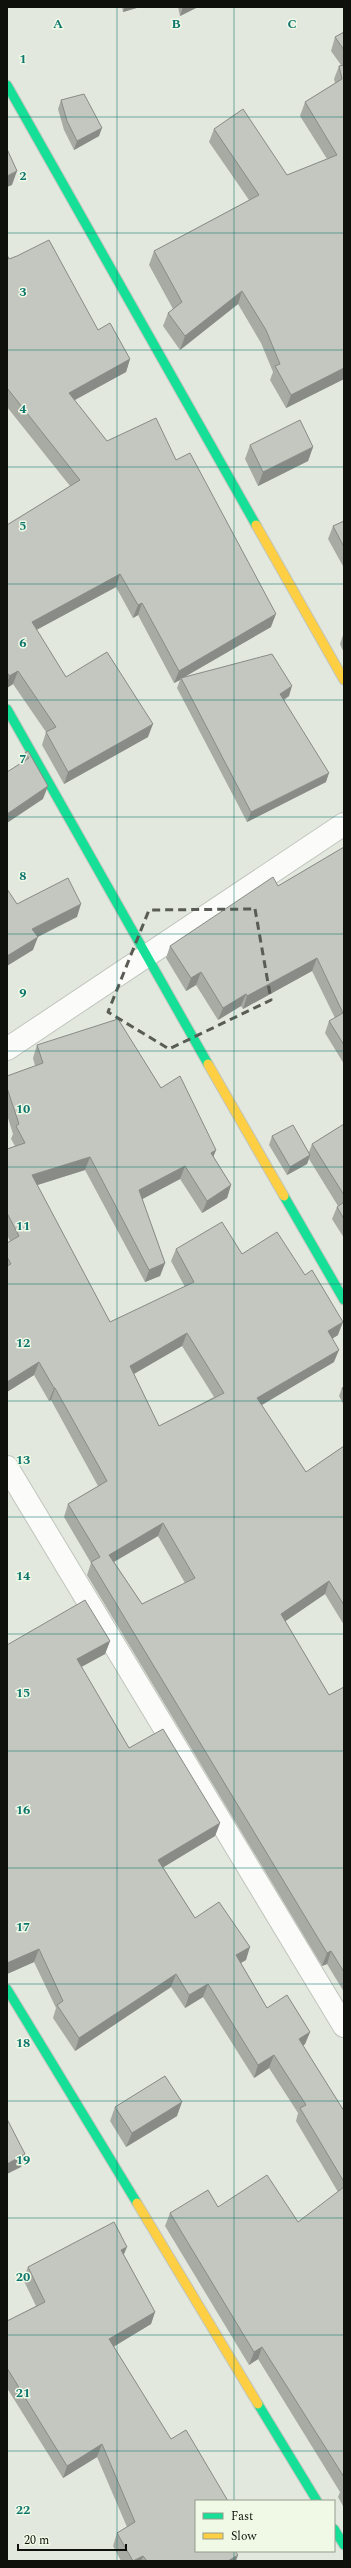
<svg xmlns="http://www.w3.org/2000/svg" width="351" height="2568" viewBox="0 0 351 2568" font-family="Spectral,serif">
  <rect width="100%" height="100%" fill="#e2e8dd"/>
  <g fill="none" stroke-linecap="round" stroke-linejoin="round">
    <!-- street casing -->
    <g stroke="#c1c5bd" stroke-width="24">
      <g id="street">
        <path d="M7 1049 344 824"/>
        <path d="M7 1467 344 2026"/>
      </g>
    </g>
    <!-- fast casing -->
    <g stroke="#c1c5bd" stroke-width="11">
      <g id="fast">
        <path d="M7 85 256 525"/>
        <path d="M7 709 208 1064"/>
        <path d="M284 1196 344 1300"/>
        <path d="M7 1989 137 2203"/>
        <path d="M258 2404 317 2501"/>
        <path d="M334 2529 344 2545"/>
      </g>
    </g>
    <!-- slow casing -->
    <g stroke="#c1c5bd" stroke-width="11">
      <g id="slow">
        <path d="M256 525 344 680"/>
        <path d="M208 1064 284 1196"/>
        <path d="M137 2203 258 2404"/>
      </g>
    </g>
    <!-- street -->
    <use href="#street" stroke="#fbfcfa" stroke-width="22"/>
    <!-- fast -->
    <use href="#fast" stroke="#16e098" stroke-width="9"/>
    <!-- slow -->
    <use href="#slow" stroke="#ffcf43" stroke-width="9"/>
  </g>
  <!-- wall -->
  <g fill="#a8aba4" fill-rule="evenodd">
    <path d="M122 7H140L123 12Z"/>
    <path d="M178 7H198L180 16Z"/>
    <path d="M344 32V379L286 408 270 380 273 372 261 343 238 304 180 350 163 326 168 313 173 309 149 265 154 251 249 200 209 142 214 129 287 175 327 159 300 116 305 102 335 83 334 79 339 66 341 65 331 51 335 37Z"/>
    <path d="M61 100 99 136 74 150 64 130 58 109Z"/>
    <path d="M7 255 9 259 98 330 130 359 126 372 74 400 107 441 176 460 271 627 184 677 289 696 284 700 326 782 247 822 177 688 180 680 174 683 138 615 133 618 116 587 36 630 66 677 148 737 64 784 42 745 46 732 13 684 7 688V525L70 486 7 407Z"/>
    <path d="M250 445 313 447 308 461 258 486 245 459Z"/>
    <path d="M344 521V568L328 539 333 526Z"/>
    <path d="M344 632V653L340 644Z"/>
    <path d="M28 751 43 799 22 763 25 753Z"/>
    <path d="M344 847V1064L325 1033 329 1021 335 1018 312 971 243 1009 241 1006 218 1020 196 985 186 991 166 958 170 946 278 886Z"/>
    <path d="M37 1045 161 1088 216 1150 213 1156 231 1185 227 1198 202 1213 180 1179 142 1199 165 1263 160 1276 145 1282 85 1170 37 1185 110 1322 185 1287 171 1261 176 1249 242 1254 338 1335 332 1339 334 1362 261 1405 306 1472 344 1446V1625L325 1594 285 1621 329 1695 344 1687V1992L327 1964 322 1966 87 1575 91 1563 64 1517 68 1504 98 1486 51 1400 49 1401 34 1375 7 1392V1243L10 1241 7 1235V1149L15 1146 11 1139 13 1134 7 1115V1076L35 1066 33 1058ZM182 1346 214 1397 159 1426 134 1374ZM158 1536 185 1583 142 1604 114 1562Z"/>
    <path d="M344 1124V1238L332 1219 337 1207 338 1206 309 1159 307 1164 287 1175 269 1145 272 1136 309 1152 312 1144Z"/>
    <path d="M344 1387V1405L339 1396 342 1388Z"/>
    <path d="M110 1641 105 1654 81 1667 129 1748 220 1823 215 1836 163 1867 195 1918 246 1960 241 1963 267 2008 310 2032 305 2044 303 2046 344 2111V2508L338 2497 340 2492 258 2359 249 2365 165 2226 170 2213 218 2207 298 2222 338 2192 296 2121 298 2113 269 2068 254 2078 203 1997 185 2008 171 1987 75 2051 53 2018 56 2008 34 1962 7 1974V1645Z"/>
    <path d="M115 2107 177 2116 126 2147 110 2121Z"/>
    <path d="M124 2255 155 2312 151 2324 114 2346 196 2501 236 2561H121L113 2546 117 2533 127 2527 97 2457 63 2478 7 2388V2321L36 2306 23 2279 28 2267Z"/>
  </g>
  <!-- shaded-wall -->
  <g fill="#888b86">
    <path d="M125 7H140L123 12Z"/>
    <path d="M183 7H198L180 16Z"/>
    <path d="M102 128 99 136 74 150 77 141Z"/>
    <path d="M17 171 12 185 7 187V176Z"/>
    <path d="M242 291 238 304 180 350 185 336Z"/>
    <path d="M130 359 126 372 64 406 69 393Z"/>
    <path d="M344 368V379L286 408 291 395Z"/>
    <path d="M313 447 308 461 258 486 263 472Z"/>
    <path d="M120 574 116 587 27 635 32 622Z"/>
    <path d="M142 603 138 615 133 618 138 605Z"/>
    <path d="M276 614 271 627 181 679V678L180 680 174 683 179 671Z"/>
    <path d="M18 671 13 684 7 688V683L9 676Z"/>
    <path d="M292 686 289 696 277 704 280 694Z"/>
    <path d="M153 724 148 737 64 784 68 772Z"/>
    <path d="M329 773 326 782 247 822 251 812Z"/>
    <path d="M48 786 43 799 7 823V814Z"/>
    <path d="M81 904 77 917 28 942 32 929Z"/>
    <path d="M38 937 33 950 7 966V956Z"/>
    <path d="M317 958 312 971 243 1009 247 996Z"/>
    <path d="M201 972 196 985 186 991 191 978Z"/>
    <path d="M246 994 241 1006 218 1020 223 1008Z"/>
    <path d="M216 1150 211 1163V1153Z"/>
    <path d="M310 1155 307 1164 287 1175 290 1167Z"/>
    <path d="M90 1157 85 1170 28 1188 32 1175Z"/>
    <path d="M185 1166 180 1179 135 1203 139 1190Z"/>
    <path d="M231 1185 227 1198 202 1213 207 1201Z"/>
    <path d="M165 1263 160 1276 145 1282 149 1270Z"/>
    <path d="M343 1322 338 1335 323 1344 328 1331Z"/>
    <path d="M187 1333 182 1346 125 1379 130 1366Z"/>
    <path d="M339 1350 334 1362 252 1411 257 1398Z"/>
    <path d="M39 1362 34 1375 7 1392V1382Z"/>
    <path d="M54 1388H55L51 1400 49 1401Z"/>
    <path d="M163 1523 158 1536 105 1567 109 1555Z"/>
    <path d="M329 1581 325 1594 277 1627 281 1614Z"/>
    <path d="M110 1641 105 1654 72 1672 77 1659Z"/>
    <path d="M220 1823 215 1836 154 1873 158 1860Z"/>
    <path d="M250 1947 246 1960 232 1968 236 1955Z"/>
    <path d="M39 1949 34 1962 7 1974V1963Z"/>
    <path d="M331 1951 327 1964 322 1966 327 1953Z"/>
    <path d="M176 1974 171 1987 75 2051 79 2038Z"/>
    <path d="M208 1984 203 1997 185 2008 189 1995Z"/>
    <path d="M310 2032 305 2044 294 2052 299 2039Z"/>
    <path d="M274 2055 269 2068 254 2078 258 2065Z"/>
    <path d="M182 2102 177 2116 126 2147 132 2133Z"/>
    <path d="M25 2154 21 2167 7 2174V2164Z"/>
    <path d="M127 2247 122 2259 121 2250Z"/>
    <path d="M155 2312 151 2324 105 2352 109 2339Z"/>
    <path d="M262 2347 258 2359 249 2365 254 2352Z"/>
    <path d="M102 2444 97 2457 63 2478 67 2466Z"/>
    <path d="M238 2555 236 2561H228Z"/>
    <path d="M143 2556 141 2561H134Z"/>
  </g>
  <!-- building -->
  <g fill="#c3c7bf" stroke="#888b86" fill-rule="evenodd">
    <path d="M344 32V50L335 37Z"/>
    <path d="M344 65V368L291 395 275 366 280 364 266 330 242 291 185 336 168 313 182 302 154 251 259 195 214 129 243 109 287 175 337 155 305 102 342 79 339 66Z"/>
    <path d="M84 94 102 128 77 141 67 121 61 100Z"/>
    <path d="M7 149 17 171 7 176Z"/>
    <path d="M49 240 98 330 110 323 130 359 69 393 107 441 156 418 176 460 190 453 276 614 179 671 142 603 138 605 120 574 32 622 66 677 107 652 153 724 68 772 46 732 56 727 18 671 9 676 7 672V525L80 480 7 388V255L9 259 17 256Z"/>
    <path d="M300 420 313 447 263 472 250 445Z"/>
    <path d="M344 521V547L333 526Z"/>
    <path d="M272 654 292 686 280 694 329 773 251 812 181 678Z"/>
    <path d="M28 751 48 786 7 814V772L29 758 25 753Z"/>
    <path d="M344 847V1045L329 1021 343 1013 317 958 247 996 246 994 223 1008 201 972 191 978 170 946 273 877 278 886Z"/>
    <path d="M68 878 81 904 32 929 38 937 7 956V889L17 904Z"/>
    <path d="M118 1019 161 1088 180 1076 216 1150 211 1153 231 1185 207 1201 185 1166 139 1190 165 1263 149 1270 90 1157 32 1175 110 1322 194 1282 176 1249 222 1222 242 1254 277 1232 305 1275 312 1270 343 1322 328 1331 339 1350 257 1398 306 1472 344 1446V1605L329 1581 281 1614 329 1695 344 1687V1972L331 1951 327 1953 91 1562 100 1557 68 1504 107 1481 55 1388H54L39 1362 7 1382V1266L11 1264 7 1257V1243L19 1236 7 1213V1149L25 1143 16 1126 19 1124 7 1088V1076L43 1063 37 1045ZM187 1333 224 1393 159 1426 130 1366ZM163 1523 195 1578 142 1604 109 1555Z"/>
    <path d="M344 1124V1195L312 1144Z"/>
    <path d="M293 1125 310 1155 290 1167 272 1136Z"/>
    <path d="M344 1202V1219L337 1207Z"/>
    <path d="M344 1387V1392L342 1388Z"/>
    <path d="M85 1600 110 1641 77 1659 129 1748 163 1729 220 1823 158 1860 195 1918 219 1902 250 1947 236 1955 267 2008 287 1995 310 2032 299 2039 344 2111V2182L300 2108 306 2105 274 2055 258 2065 208 1984 189 1995 176 1974 79 2038 57 2005 63 2001 39 1949 7 1963V1645Z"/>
    <path d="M165 2076 182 2102 132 2133 115 2107Z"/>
    <path d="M7 2119 25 2154 7 2164Z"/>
    <path d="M267 2175 298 2222 344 2187V2477L262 2347 254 2352 170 2213 208 2190 218 2207Z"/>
    <path d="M114 2222 127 2247 121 2250 155 2312 109 2339 171 2439 186 2430 228 2501H196V2551H235L238 2555 228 2561H147L143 2556 133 2561 117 2533 135 2522 102 2444 67 2466 7 2368V2321L45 2302 28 2267Z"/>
  </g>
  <!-- marked area -->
  <path fill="none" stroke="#585c54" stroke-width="3" stroke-dasharray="8 5" stroke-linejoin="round" d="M255 909 271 1000 169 1049 108 1012 149 910Z"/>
  <!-- grid -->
  <path fill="none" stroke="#0f766e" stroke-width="1" stroke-opacity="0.55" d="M117 7V2561M234 7V2501M7 117H344M7 233H344M7 350H344M7 467H344M7 584H344M7 700H344M7 817H344M7 934H344M7 1051H344M7 1167H344M7 1284H344M7 1401H344M7 1517H344M7 1634H344M7 1751H344M7 1868H344M7 1984H344M7 2101H344M7 2218H344M7 2335H344M7 2451H344M234 2551V2561"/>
  <g font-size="13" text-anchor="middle" font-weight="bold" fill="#0f766e" stroke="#eff9e6" stroke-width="3" stroke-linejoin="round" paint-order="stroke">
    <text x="58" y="28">A</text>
    <text x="176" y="28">B</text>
    <text x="292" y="28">C</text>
    <text x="23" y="63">1</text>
    <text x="23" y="180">2</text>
    <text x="23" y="296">3</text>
    <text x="23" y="413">4</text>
    <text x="23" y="530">5</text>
    <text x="23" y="647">6</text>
    <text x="23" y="763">7</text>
    <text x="23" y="880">8</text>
    <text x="23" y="997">9</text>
    <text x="23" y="1113">10</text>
    <text x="23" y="1230">11</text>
    <text x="23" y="1347">12</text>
    <text x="23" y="1464">13</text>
    <text x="23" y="1580">14</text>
    <text x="23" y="1697">15</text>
    <text x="23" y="1814">16</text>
    <text x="23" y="1931">17</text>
    <text x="23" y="2047">18</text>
    <text x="23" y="2164">19</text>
    <text x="23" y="2281">20</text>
    <text x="23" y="2397">21</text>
    <text x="23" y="2514">22</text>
  </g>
  <!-- border -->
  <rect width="351" height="2568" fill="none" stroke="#0e110b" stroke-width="16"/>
  <!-- legend -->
  <rect x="195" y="2500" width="140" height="52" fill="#eff9e6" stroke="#959c8e"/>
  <rect x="203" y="2513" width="20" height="6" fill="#16e098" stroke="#959c8e"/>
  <text x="231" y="2520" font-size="12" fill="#0e110b">Fast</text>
  <rect x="203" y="2533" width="20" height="6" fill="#ffcf43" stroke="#959c8e"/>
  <text x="231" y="2540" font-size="12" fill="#0e110b">Slow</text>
  <!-- scale -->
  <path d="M18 2544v6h108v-6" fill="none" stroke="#0e110b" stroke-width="2"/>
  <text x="24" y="2544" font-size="12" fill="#0e110b" stroke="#eff9e6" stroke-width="3" paint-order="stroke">20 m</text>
</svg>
